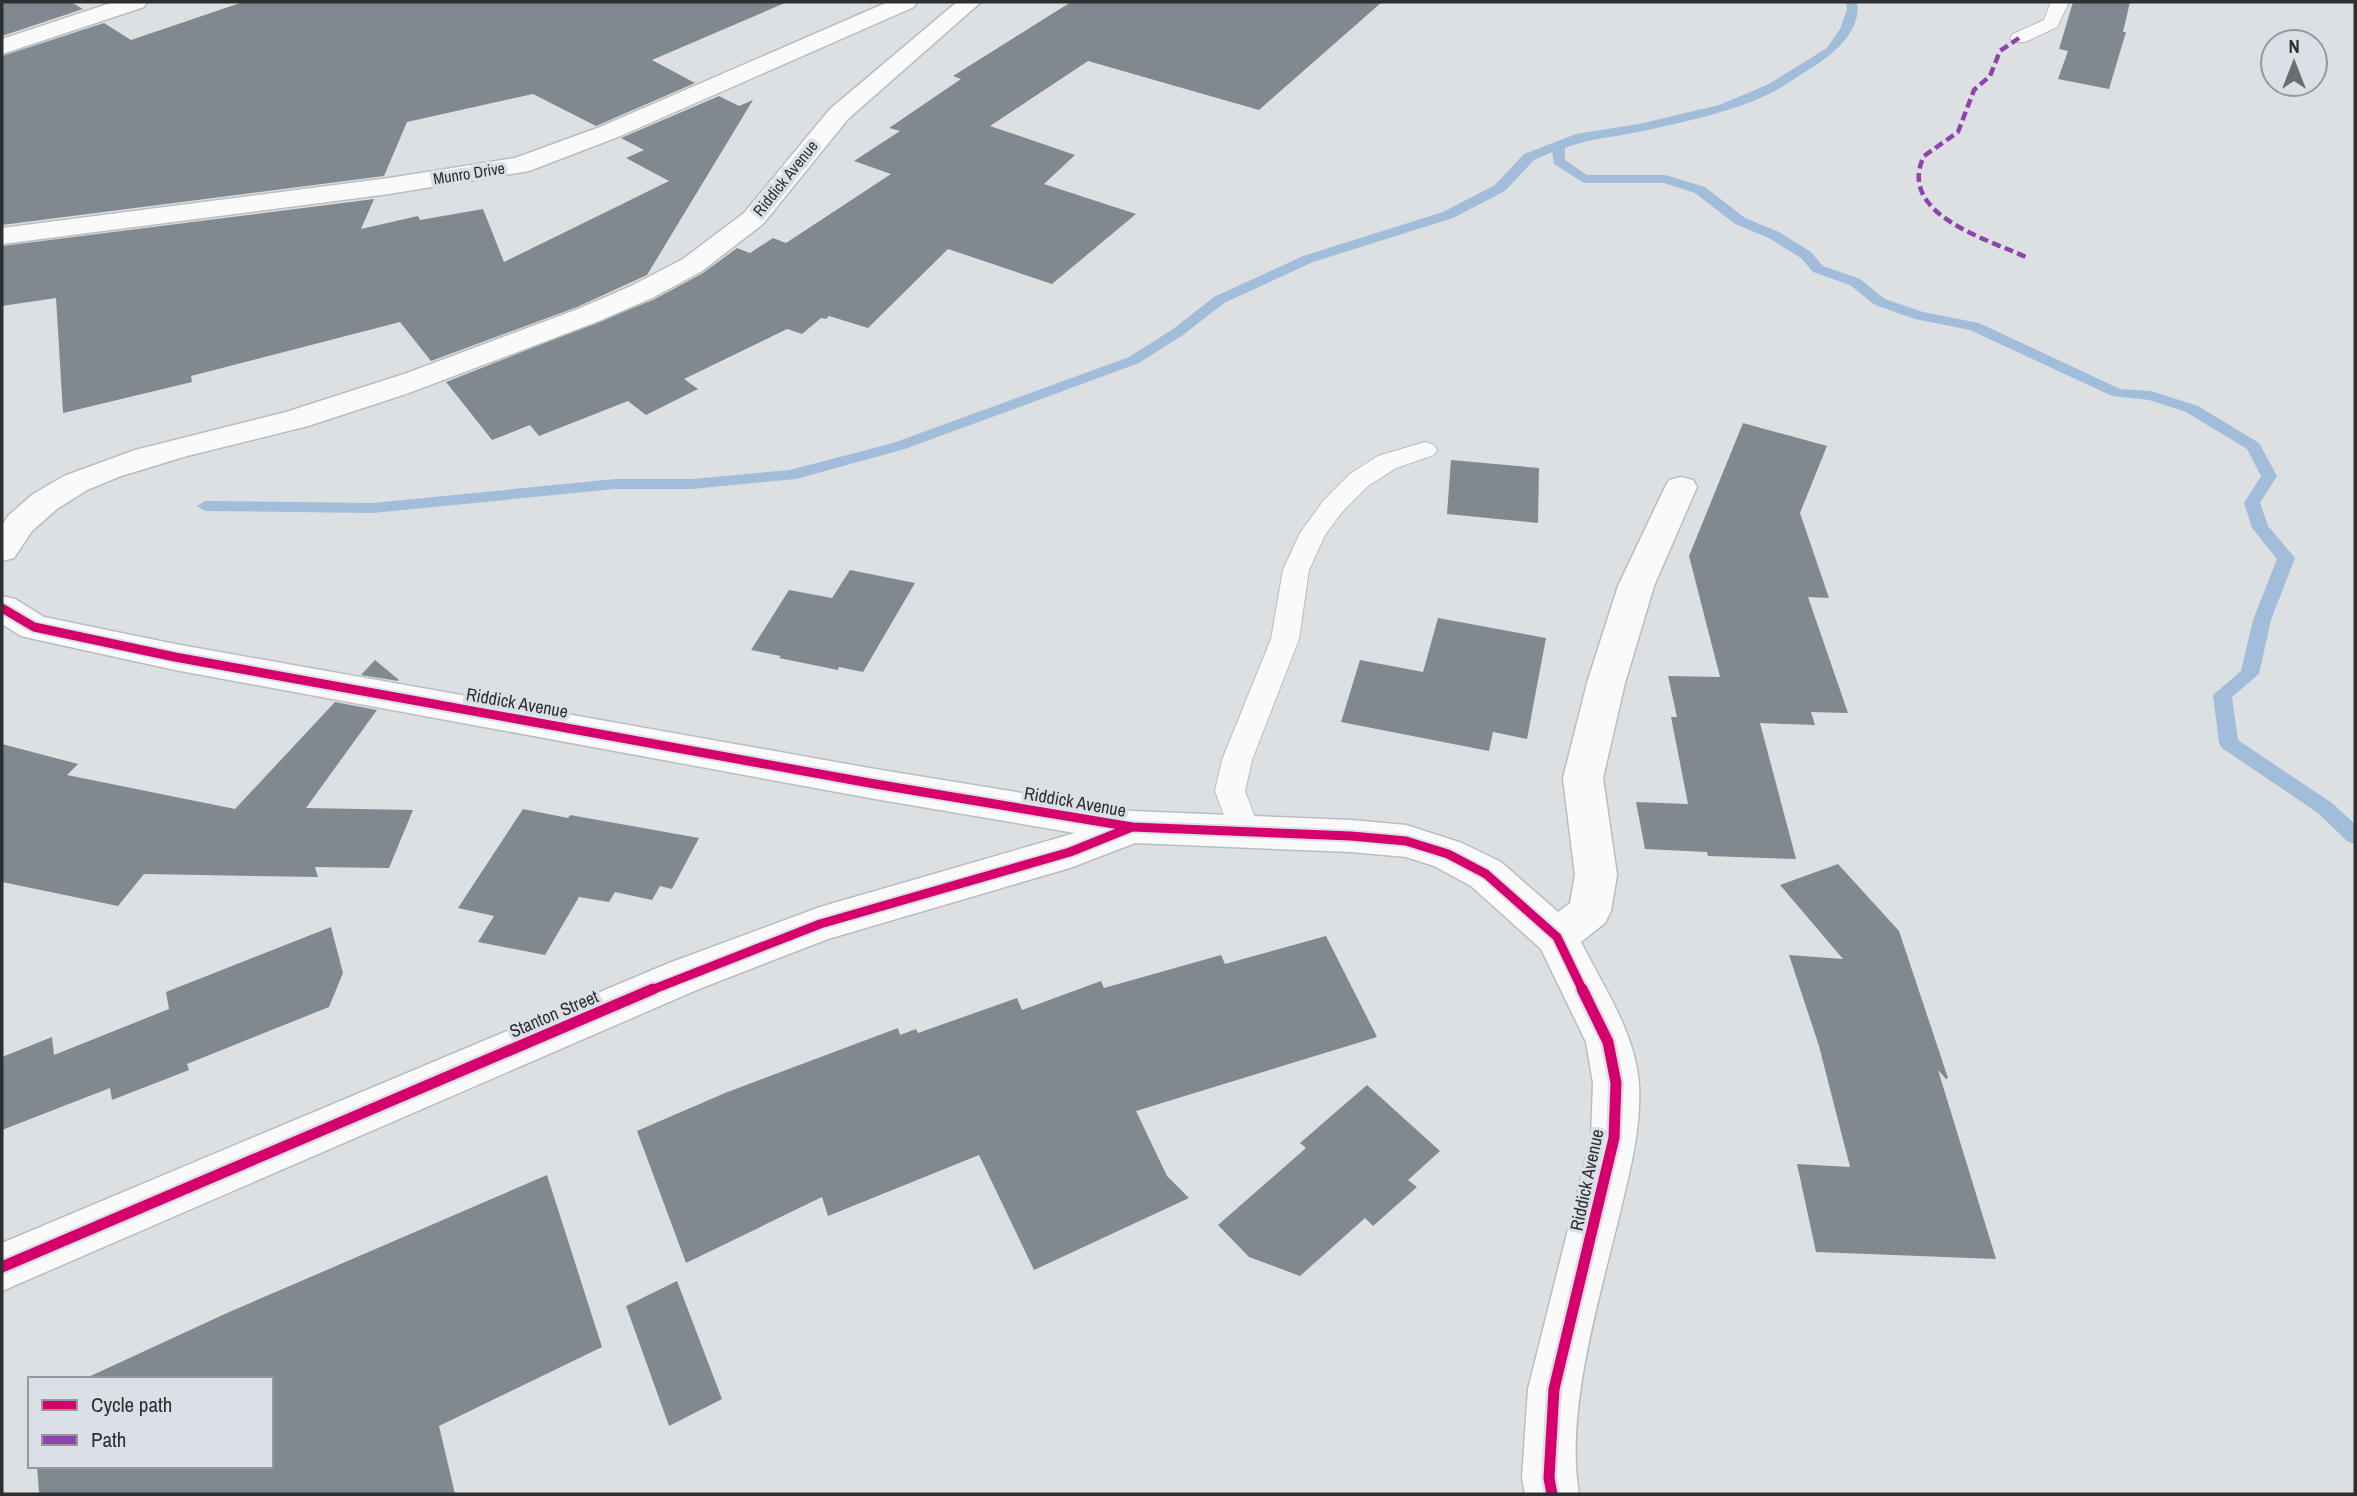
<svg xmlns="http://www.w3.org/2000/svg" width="2357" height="1496" viewBox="0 0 2357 1496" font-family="'Archivo Narrow',sans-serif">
  <rect width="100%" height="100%" fill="#dde0e3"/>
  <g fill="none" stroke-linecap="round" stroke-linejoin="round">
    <!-- stream -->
    <path fill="#a1bdd9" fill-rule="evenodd" d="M1846 2H1857C1862 29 1836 52 1816 65 1803 73 1789 83 1775 91 1734 112 1687 121 1643 131 1616 137 1590 138 1565 148V160L1587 175H1665L1705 187 1745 218 1779 232 1811 252 1823 266 1860 279 1885 299 1923 312 1979 323 2120 389 2151 391 2198 406 2259 443 2277 476 2260 503 2268 526 2295 558 2271 620 2259 674 2232 697 2238 740 2332 803 2355 824V844L2348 842 2318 813 2222 748 2219 743 2213 695 2241 671 2253 620 2277 559 2252 528 2244 503 2261 476 2247 449 2186 412 2149 400 2112 396 1970 330 1915 319 1875 305 1850 285 1813 272 1801 258 1769 238 1735 224 1695 193 1664 183H1584L1554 164 1552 152 1534 160 1505 191 1453 218 1313 262 1224 303 1183 335 1139 363 905 449 796 479 692 489H615L373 513 205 511 197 506 205 501 373 503 615 479H692L790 470 893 443 1129 357 1173 329 1214 297 1303 256 1443 212 1495 185 1524 154 1576 134 1639 124 1719 105 1767 85 1827 48 1840 29 1847 10Z"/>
  </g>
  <!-- building -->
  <g fill="#818990">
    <path d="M2 2H71L83 9 2 36Z"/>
    <path d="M243 2H787L652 60 695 83 596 126 533 94 407 122 384 176 2 225V56L104 23 131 40Z"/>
    <path d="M1071 2H1382L1259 110 1088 61 990 126 1075 155 1044 184 1136 214 1052 284 948 249 868 328 829 316 826 319 821 318 802 334 787 329 684 379 698 389 646 415 628 401 539 436 530 425 492 440 446 382 653 300 703 273 737 248 750 253 773 238 786 243 891 174 854 161 900 131 889 128 961 79 953 76Z"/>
    <path d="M2073 2H2130L2123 32H2126L2109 89 2058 79 2068 51 2059 49Z"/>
    <path d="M719 96 739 106 753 100 647 275 577 307 431 361 400 322 191 376 192 382 63 413 56 298 2 306V246L374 199 361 229 418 216 420 220 483 209 504 262 669 181 626 158 644 150 621 138Z"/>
    <path d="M1743 423 1827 446 1800 513 1829 598 1808 597 1848 713 1811 712 1815 725 1760 723 1796 859 1708 856 1707 852 1645 849 1636 802 1688 804 1671 717H1677L1668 676 1720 677 1689 556Z"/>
    <path d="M1451 460 1539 468 1538 523 1447 514Z"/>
    <path d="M850 570 915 583 863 672 839 667 838 670 779 658 781 656 751 650 789 590 832 598Z"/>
    <path d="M1438 618 1546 638 1527 739 1493 732 1489 751 1341 722 1360 660 1423 672Z"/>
    <path d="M375 660 399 680 398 681 361 675Z"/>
    <path d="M335 702 377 710 306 808 413 810 389 868 315 867 318 877 144 874 118 906 2 882V744L78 764 67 775 235 809Z"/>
    <path d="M523 809 568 818 570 815 699 838 672 889 660 886 652 900 615 892 609 902 579 897 545 955 478 942 494 916 458 908Z"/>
    <path d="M1838 864 1899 931 1948 1078 1946 1079 1938 1070 1996 1259 1816 1252 1797 1164 1850 1167 1819 1046 1789 955 1843 959 1780 885Z"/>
    <path d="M331 927 343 973 329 1007 187 1064 189 1070 112 1100 110 1088 2 1130V1057L52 1037 54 1055 169 1009 166 992Z"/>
    <path d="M1326 936 1377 1037 1136 1111 1167 1176 1189 1198 1034 1270 979 1155 828 1216 822 1197 686 1263 637 1131 725 1093 898 1028 900 1035 916 1029 918 1033 1017 998 1022 1010 1101 981 1104 988 1221 955 1225 964Z"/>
    <path d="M1367 1085 1440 1151 1408 1180 1417 1187 1373 1226 1365 1218 1300 1276 1249 1257 1218 1225 1306 1148 1300 1143Z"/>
    <path d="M547 1175 602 1347 439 1426 455 1494H39L37 1466H271V1379H84L227 1313Z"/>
    <path d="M677 1281 722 1399 669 1426 626 1306Z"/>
  </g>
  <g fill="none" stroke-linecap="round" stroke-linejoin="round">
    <!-- lane casing -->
    <g stroke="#babdbf" stroke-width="2">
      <g id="lane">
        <path d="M2051 2H2069L2057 27 2025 42H2013L2010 38 2013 34 2044 20Z"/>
        <path d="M1425 442 1434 445 1437 450 1434 455 1396 468 1368 486 1342 512 1325 535 1309 570 1299 639 1252 760 1245 791 1260 831 1255 840 1244 843 1233 840 1215 791 1222 760 1271 639 1283 570 1300 533 1324 500 1350 474 1378 456Z"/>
      </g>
    </g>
    <!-- street casing -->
    <g stroke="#babdbf" stroke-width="3">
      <g id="street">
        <path d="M114 2H147L144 7 2 54V39Z"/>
        <path d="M888 2H917L914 7 618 137 529 171 389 194 2 244V228L389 178 515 158 600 127Z"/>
        <path d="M957 2H981L848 119 763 224 702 271 652 298 599 321 406 394 308 426 187 456 121 476 87 490 57 509 32 531 14 558 2 561V525L8 516 33 494 64 476 135 450 286 412 407 373 578 309 631 286 683 259 744 213 830 109Z"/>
        <path d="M1681 477 1693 480 1697 487 1654 586 1625 683 1603 778 1617 875 1611 911 1605 923 1581 942C1603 986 1636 1034 1639 1085 1641 1125 1632 1162 1623 1200 1603 1287 1564 1407 1579 1494H1525L1522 1478 1528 1389 1591 1138 1593 1083 1586 1042 1541 949 1471 886 1434 866 1406 857 1351 852 1135 843 1070 868 828 939 699 989 2 1291V1243L669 963 820 907 1075 833 875 799 175 670 34 639 21 636 2 624V596L15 599 44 617 175 644 875 769 1132 811 1351 820 1406 825 1462 843 1501 862 1558 912 1570 903 1575 875 1563 778 1587 683 1618 586 1665 487 1669 480Z"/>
      </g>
    </g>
    <!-- lane -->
    <use href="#lane" fill="#fafafb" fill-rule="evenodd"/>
    <!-- street -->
    <use href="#street" fill="#fafafb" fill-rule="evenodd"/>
    <!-- quiet -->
    <path stroke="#8e44ad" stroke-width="4.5" stroke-dasharray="9 4.5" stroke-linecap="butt" d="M2019 38 2000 51 1990 76 1974 90 1958 132 1924 156C1896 214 1987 239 2026 257"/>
    <!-- cycleway-far1 casing -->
    <g stroke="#dae0e6" stroke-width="13">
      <g id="cycleway-far1">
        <path d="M2 608 34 627 175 657 875 784 1132 827 1351 836 1406 841 1448 854 1486 874 1557 937 1583 991"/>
        <path d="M649 991 820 924 1070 852 1132 827"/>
      </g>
    </g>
    <!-- cycleway casing -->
    <g stroke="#dae0e6" stroke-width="16">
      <g id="cycleway">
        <path d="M2 1267 653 989"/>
        <path d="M1552 1494 1549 1478 1554 1389 1614 1138 1616 1083 1608 1042 1582 989"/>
      </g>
    </g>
    <!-- cycleway-far1 -->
    <use href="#cycleway-far1" stroke="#d6006c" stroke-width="9"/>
    <!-- cycleway -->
    <use href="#cycleway" stroke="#d6006c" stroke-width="11"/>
  </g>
  <g text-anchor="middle" stroke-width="7" stroke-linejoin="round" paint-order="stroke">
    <!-- far-street labels -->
    <g font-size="16" fill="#2d2f31" stroke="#dae0e6">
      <text transform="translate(469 173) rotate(-9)" y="6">Munro Drive</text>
      <text transform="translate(785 178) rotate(-51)" y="6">Riddick Avenue</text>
    </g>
    <!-- street labels -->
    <g font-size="18" fill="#2d2f31" stroke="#dae0e6">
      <text transform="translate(517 703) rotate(10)" y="6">Riddick Avenue</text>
      <text transform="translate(1075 802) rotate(10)" y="6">Riddick Avenue</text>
      <text transform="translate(554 1014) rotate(-23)" y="6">Stanton Street</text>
      <text transform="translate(1587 1180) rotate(-78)" y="6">Riddick Avenue</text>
    </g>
  </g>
  <!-- border -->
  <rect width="2357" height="1496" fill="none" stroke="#2d2f31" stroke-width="7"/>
  <!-- legend -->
  <rect x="28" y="1377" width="245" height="91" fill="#dae0e6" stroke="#95999e" stroke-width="2"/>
  <rect x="42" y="1400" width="35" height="10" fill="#d6006c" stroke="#95999e" stroke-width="2"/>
  <text x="91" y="1412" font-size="21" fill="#2d2f31">Cycle path</text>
  <rect x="42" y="1435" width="35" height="10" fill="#8e44ad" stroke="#95999e" stroke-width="2"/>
  <text x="91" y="1447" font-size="21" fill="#2d2f31">Path</text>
  <!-- north arrow -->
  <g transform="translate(2294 63)"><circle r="33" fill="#dae0e6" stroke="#95999e" stroke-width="2"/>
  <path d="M0-5L12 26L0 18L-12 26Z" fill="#6b6d6f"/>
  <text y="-10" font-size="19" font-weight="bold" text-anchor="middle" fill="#2d2f31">N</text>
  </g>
</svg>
